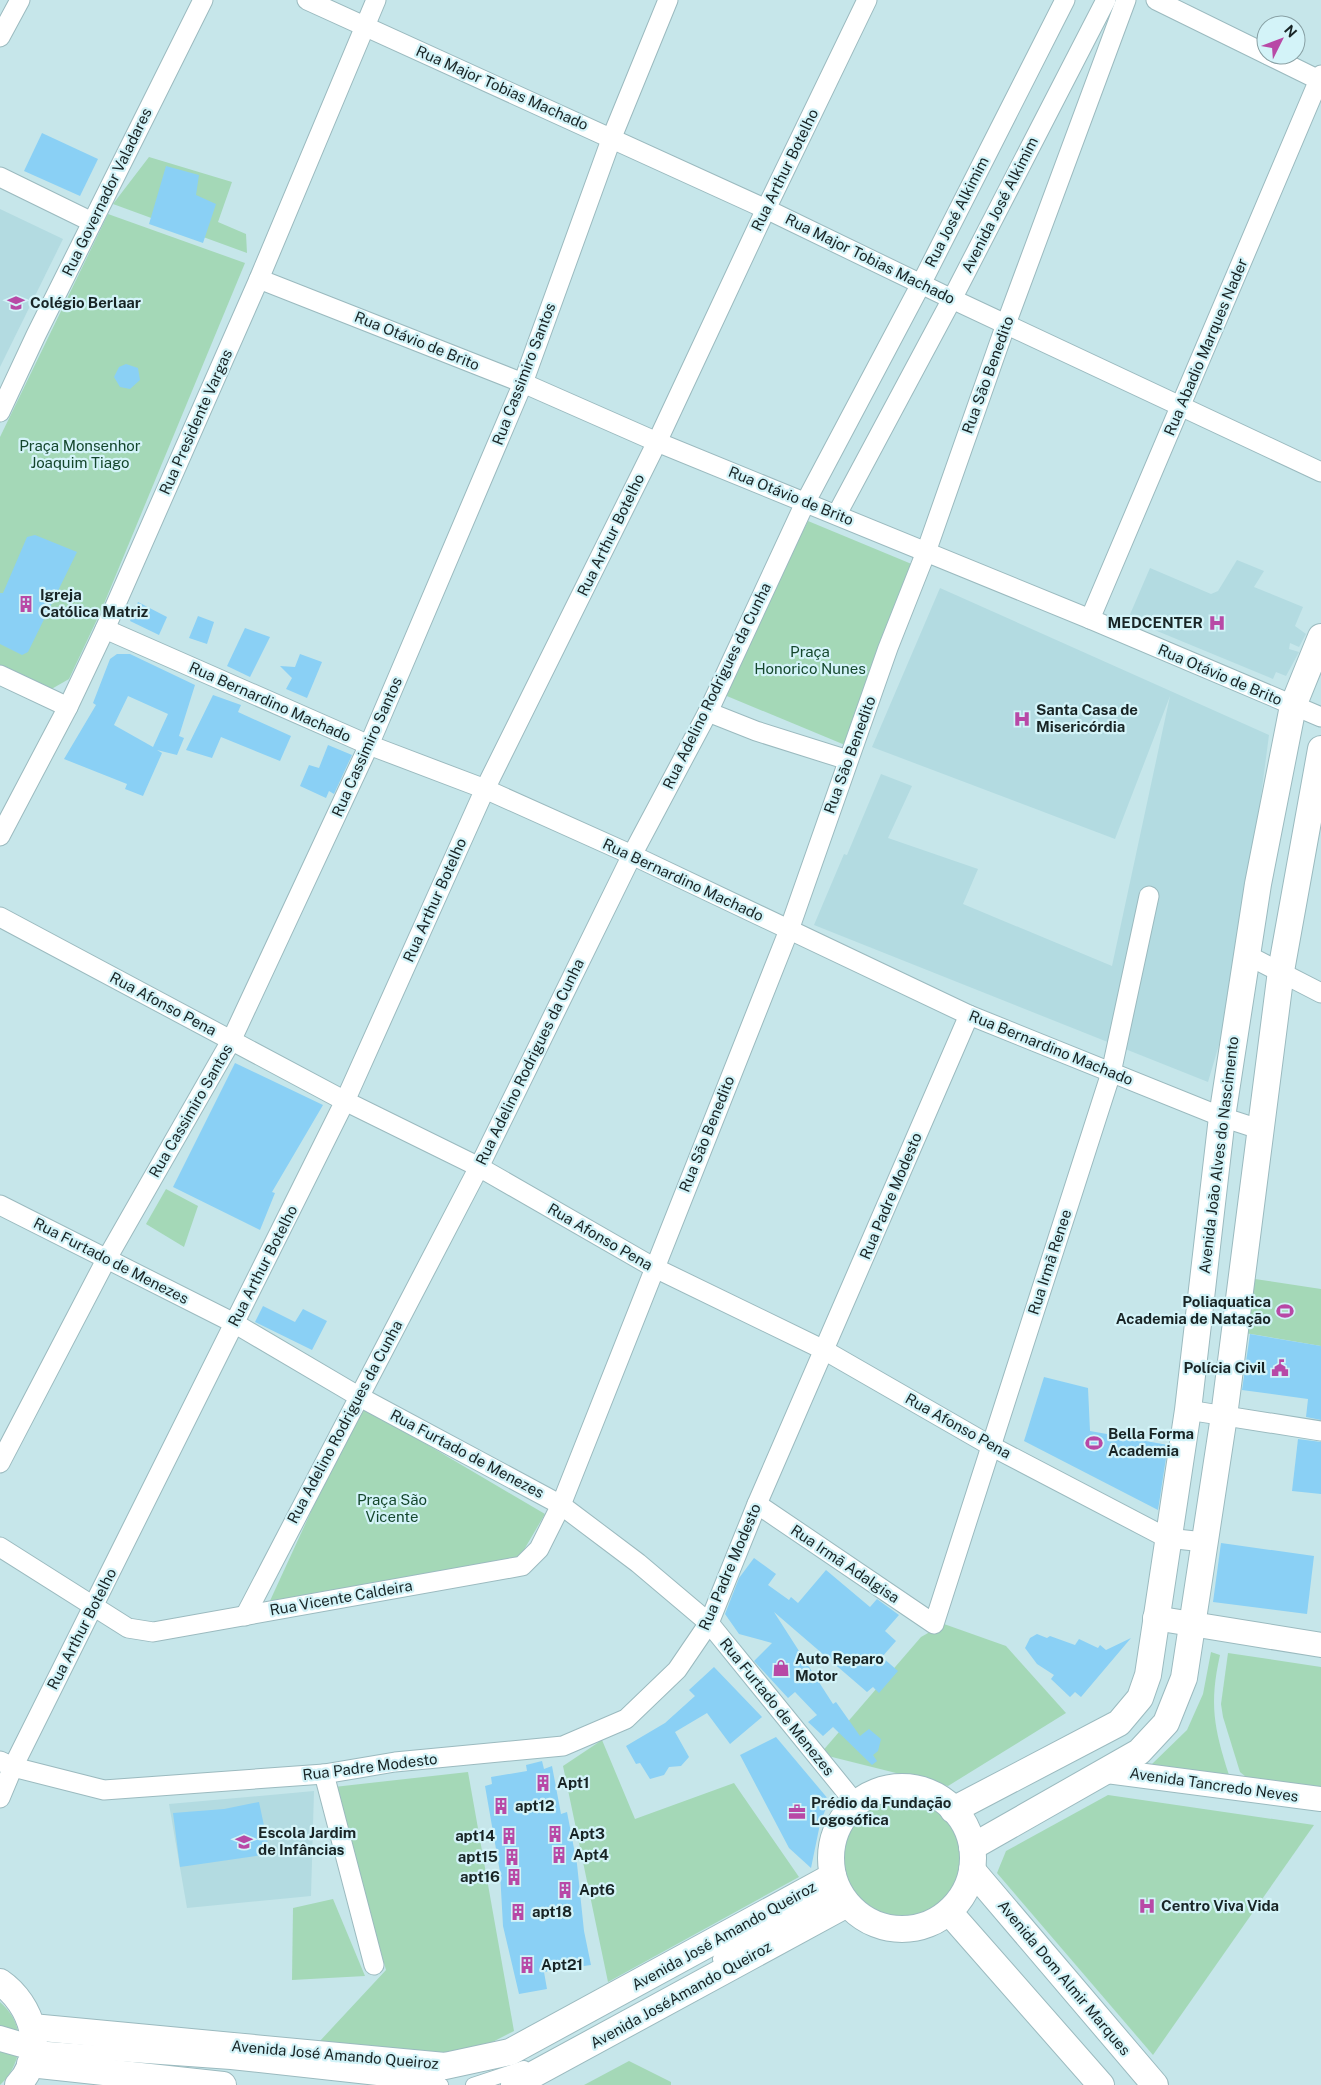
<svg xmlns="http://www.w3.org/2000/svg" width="1321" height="2085" viewBox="0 0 1321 2085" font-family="'Public Sans',sans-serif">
  <rect width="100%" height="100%" fill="#c6e6ea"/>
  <!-- built -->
  <g fill="#b3dbe1">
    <path d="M0 209 63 239 0 367Z"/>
    <path d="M1237 560 1264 571 1254 587 1303 607 1295 626 1306 634 1299 647 1290 643 1289 649 1299 652 1286 676 1276 672 1273 679 1128 619 1150 568 1211 594 1218 591Z"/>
    <path d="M940 588 1269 735 1236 987 1208 1082 814 925 844 854 847 855 881 774 912 786 888 838 978 869 963 904 1112 966 1170 696 1115 839 872 747Z"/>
    <path d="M314 1791 311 1896 187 1908 169 1804Z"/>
  </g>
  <!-- green -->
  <g fill="#a4d8b7">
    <path d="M149 157 232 182 218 222 246 234 247 253 113 204Z"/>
    <path d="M108 214 245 263 101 611 69 679 48 691 0 666V437Z"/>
    <path d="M808 521 914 565 845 745 722 694Z"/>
    <path d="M166 1189 198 1206 184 1247 146 1224Z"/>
    <path d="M1255 1279 1321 1289V1346L1245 1333Z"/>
    <path d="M360 1405 545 1514 518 1560 269 1603Z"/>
    <path d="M944 1624 1006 1646 1066 1713 948 1786 820 1754 921 1637Z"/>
    <path d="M1211 1652 1220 1655C1209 1704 1214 1728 1229 1775L1151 1765 1187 1730 1203 1694Z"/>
    <path d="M1228 1653 1321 1667V1787L1246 1777 1240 1772 1223 1717 1221 1704Z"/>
    <path d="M602 1740 635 1819 734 1783 799 1877 608 1982 563 1766Z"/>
    <path d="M468 1772 514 2031 471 2053 422 2056 319 2042 386 1970 334 1787Z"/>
    <path d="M1108 1795 1314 1825 1153 2055 997 1873 1006 1851Z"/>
    <circle cx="901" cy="1858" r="60"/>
    <path d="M333 1899 365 1976 292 1980 293 1908Z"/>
    <path d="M0 2002C27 2025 24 2062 0 2085Z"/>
    <path d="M629 2061 671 2082V2085H584Z"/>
  </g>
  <!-- building -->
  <g fill="#8ad0f5" fill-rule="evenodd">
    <path d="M42 133 98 159 80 196 24 171Z"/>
    <path d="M166 166 199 175 196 195 216 204 203 243 149 224Z"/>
    <path d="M126 364 138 368 140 380 130 389 120 387 114 377 119 367Z"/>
    <path d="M35 535 77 552 28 652 22 655 0 644V593H3L27 537Z"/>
    <path d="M138 602 167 617 159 635 130 621Z"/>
    <path d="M198 616 214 622 207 644 189 638Z"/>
    <path d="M245 628 270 637 250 677 227 666Z"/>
    <path d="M117 654H130L195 685 179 736 184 738 177 755 157 750 162 753 143 796 125 789 127 784 64 759 96 705 93 703 110 659ZM128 696 168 714 153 747 114 725Z"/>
    <path d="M300 654 322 662 307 698 286 689 292 678 280 666 295 667Z"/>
    <path d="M213 695 241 705 238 712 291 736 280 761 221 737 212 758 186 750Z"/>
    <path d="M328 745 352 755 334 794 329 791 326 798 300 786 309 765 319 768Z"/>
    <path d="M235 1063 323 1105 272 1192 275 1193 260 1230 173 1187Z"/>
    <path d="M263 1306 295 1322 303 1309 327 1321 312 1350 255 1322Z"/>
    <path d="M1250 1334 1321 1346V1420L1306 1417 1308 1399 1242 1390Z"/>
    <path d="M1044 1377 1088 1388 1090 1431 1168 1445 1158 1510 1024 1441Z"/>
    <path d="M1298 1439 1321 1442V1494L1292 1491Z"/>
    <path d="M1221 1543 1314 1556 1307 1614 1213 1602Z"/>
    <path d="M754 1558 776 1574 768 1585 789 1600 791 1597 798 1603 826 1570 870 1607 877 1599 899 1615 885 1631 896 1641 882 1657 898 1671 879 1693 873 1687 867 1692 774 1612 833 1704 836 1702 860 1736 869 1729 881 1739 878 1751 873 1755 877 1761 872 1765 833 1727 823 1736 808 1722 817 1715 795 1692 788 1698 754 1661 772 1643 739 1634 725 1614 739 1578Z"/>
    <path d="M1037 1634 1047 1638 1050 1636 1075 1645 1079 1639 1098 1648 1100 1645 1106 1650 1131 1638 1081 1697 1075 1692 1070 1697 1051 1679 1054 1675 1037 1664 1025 1648 1030 1638Z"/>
    <path d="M714 1667 762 1717 730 1744 707 1713 675 1732 689 1757 681 1766 669 1767 664 1775 650 1779 640 1763 636 1764 626 1746 665 1723 695 1696 689 1690Z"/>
    <path d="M776 1737 829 1800 820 1824 811 1868 789 1848 740 1755Z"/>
    <path d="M542 1761 544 1769 552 1766 561 1814 567 1812 577 1864 584 1931 591 1965 544 1972 547 1989 519 1994 503 1926 500 1872 485 1786 492 1784 491 1777 527 1771 526 1765Z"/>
    <path d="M259 1802 270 1854 180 1867 173 1813 224 1809Z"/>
  </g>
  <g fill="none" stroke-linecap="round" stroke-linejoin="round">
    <!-- pedestrian casing -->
    <g stroke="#9bbabf" stroke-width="16">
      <g id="pedestrian">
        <path d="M720 1959 838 1891"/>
        <path d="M0 2033 34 2043"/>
        <path d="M0 2044 32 2053"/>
        <path d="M34 2048 231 2062 441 2085"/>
        <path d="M473 2085 524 2068"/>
      </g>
    </g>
    <!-- minor casing -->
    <g stroke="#9bbabf" stroke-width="21">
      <g id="minor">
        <path d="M307 0 766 209 952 299 1321 472"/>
        <path d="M1156 0 1266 54"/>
        <path d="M0 37 20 0"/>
        <path d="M1268 55 1321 81"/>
        <path d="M0 177 92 222"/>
        <path d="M259 279 523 383 657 442 1090 619 1321 717"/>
        <path d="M0 412 36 335 203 0"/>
        <path d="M837 514 952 299 1106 0"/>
        <path d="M1090 619 1321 75"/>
        <path d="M105 629 369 745 485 789 632 855 969 1015 1222 1117 1262 1130"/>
        <path d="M0 675 68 707"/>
        <path d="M708 712 756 731 848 760"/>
        <path d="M0 836 68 707 105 629 259 279 376 0"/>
        <path d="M0 917 345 1101 479 1167 653 1267 824 1350 991 1446 1167 1538 1204 1542"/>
        <path d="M1247 955 1321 993"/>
        <path d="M0 1205 234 1323 358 1396 561 1505 638 1563 709 1623 856 1804"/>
        <path d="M1188 1410 1321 1431"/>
        <path d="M0 1463 106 1260 231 1041 369 745 523 383 612 137 668 0"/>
        <path d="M757 1504 934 1624 1111 1073 1149 896"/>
        <path d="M0 1547 128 1628 153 1632 522 1566 539 1549 561 1505 789 930 888 648 926 552 1006 324 1126 0"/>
        <path d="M245 1616 479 1167 632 855 708 712 805 503 921 284 1065 0"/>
        <path d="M0 1761 13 1767 104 1790 324 1774 395 1762 563 1746 626 1719 677 1670 709 1623 757 1504 969 1015"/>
        <path d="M324 1774 374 1965"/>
        <path d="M0 1798 13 1767 345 1101 485 789 657 442 766 209 867 0"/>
      </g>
    </g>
    <!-- tertiary casing -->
    <g stroke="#9bbabf" stroke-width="26">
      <g id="tertiary">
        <path d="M1155 1618 1321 1645"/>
        <path d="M1107 1771 1321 1799"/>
      </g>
    </g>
    <!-- secondary casing -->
    <g stroke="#9bbabf" stroke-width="28">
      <g id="secondary">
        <circle cx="902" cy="1858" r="71"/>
        <path d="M953 1810 1119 1723 1140 1698 1148 1675 1188 1410 1222 1117 1258 884 1293 706 1321 637"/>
        <path d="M972 1847 1139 1752 1166 1723 1184 1678 1224 1416 1281 971 1321 749"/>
        <path d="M972 1870 1155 2085"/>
        <path d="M949 1912 1101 2085"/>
        <path d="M0 1982C32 2004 48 2053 18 2085"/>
        <path d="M32 2027 445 2066 510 2052 833 1876"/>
        <path d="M30 2064 223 2085"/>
        <path d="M514 2085 847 1904"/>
      </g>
    </g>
    <!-- pedestrian -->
    <use href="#pedestrian" stroke="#fff" stroke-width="14"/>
    <!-- minor -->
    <use href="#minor" stroke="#fff" stroke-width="19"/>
    <!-- tertiary -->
    <use href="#tertiary" stroke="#fff" stroke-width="24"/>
    <!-- secondary -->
    <use href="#secondary" stroke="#fff" stroke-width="26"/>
  </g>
  <!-- icons -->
  <defs>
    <g id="school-bare" transform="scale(1.35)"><path d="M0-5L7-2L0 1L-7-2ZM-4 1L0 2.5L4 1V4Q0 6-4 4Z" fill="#b849a6" stroke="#d3f3f8" stroke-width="2.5" paint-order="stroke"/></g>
    <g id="building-bare" transform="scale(1.35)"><path d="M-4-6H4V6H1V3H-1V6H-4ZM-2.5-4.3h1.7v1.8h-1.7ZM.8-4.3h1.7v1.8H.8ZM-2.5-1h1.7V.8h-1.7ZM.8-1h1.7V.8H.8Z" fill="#b849a6" stroke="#d3f3f8" stroke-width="2.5" paint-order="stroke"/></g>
    <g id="hospital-bare" transform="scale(1.35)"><path d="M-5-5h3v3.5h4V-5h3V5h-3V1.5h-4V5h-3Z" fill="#b849a6" stroke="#d3f3f8" stroke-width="2.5" paint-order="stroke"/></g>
    <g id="stadium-bare" transform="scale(1.35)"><path d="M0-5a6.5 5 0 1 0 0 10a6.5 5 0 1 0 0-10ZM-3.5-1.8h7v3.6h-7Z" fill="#b849a6" stroke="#d3f3f8" stroke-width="2.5" paint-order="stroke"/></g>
    <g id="civic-bare" transform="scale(1.35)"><path d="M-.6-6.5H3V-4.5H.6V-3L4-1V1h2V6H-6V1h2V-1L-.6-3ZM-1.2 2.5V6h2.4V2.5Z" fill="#b849a6" stroke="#d3f3f8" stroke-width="2.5" paint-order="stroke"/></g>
    <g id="shop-bare" transform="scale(1.35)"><path d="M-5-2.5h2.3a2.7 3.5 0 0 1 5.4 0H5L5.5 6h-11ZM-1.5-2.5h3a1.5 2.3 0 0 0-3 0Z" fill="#b849a6" stroke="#d3f3f8" stroke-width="2.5" paint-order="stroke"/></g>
    <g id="office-bare" transform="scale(1.35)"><path d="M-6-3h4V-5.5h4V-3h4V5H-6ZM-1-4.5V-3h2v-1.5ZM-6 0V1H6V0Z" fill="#b849a6" stroke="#d3f3f8" stroke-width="2.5" paint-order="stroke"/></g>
  </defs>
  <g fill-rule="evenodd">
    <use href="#school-bare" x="16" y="303"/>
    <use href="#building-bare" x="26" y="604"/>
    <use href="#hospital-bare" x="1217" y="623"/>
    <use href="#hospital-bare" x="1022" y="719"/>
    <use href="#stadium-bare" x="1285" y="1311"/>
    <use href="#civic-bare" x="1280" y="1368"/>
    <use href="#stadium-bare" x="1094" y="1443"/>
    <use href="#shop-bare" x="781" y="1668"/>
    <use href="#building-bare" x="543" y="1783"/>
    <use href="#building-bare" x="501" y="1806"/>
    <use href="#office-bare" x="797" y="1812"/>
    <use href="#building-bare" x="555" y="1834"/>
    <use href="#building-bare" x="509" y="1836"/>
    <use href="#school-bare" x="244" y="1842"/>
    <use href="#building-bare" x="559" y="1855"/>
    <use href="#building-bare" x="512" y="1857"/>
    <use href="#building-bare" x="514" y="1877"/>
    <use href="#building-bare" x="565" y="1890"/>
    <use href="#hospital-bare" x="1147" y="1906"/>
    <use href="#building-bare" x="518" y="1912"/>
    <use href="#building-bare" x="527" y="1965"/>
  </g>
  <g text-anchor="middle" stroke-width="4.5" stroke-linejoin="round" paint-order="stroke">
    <!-- street labels -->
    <g font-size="15" fill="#182425" stroke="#d3f3f8">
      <text transform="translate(502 88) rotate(24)" y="5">Rua Major Tobias Machado</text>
      <text transform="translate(785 170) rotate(-64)" y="5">Rua Arthur Botelho</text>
      <text transform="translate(107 192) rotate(-64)" y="5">Rua Governador Valadares</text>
      <text transform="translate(1000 205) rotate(-63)" y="5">Avenida José Alkimim</text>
      <text transform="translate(957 212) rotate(-63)" y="5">Rua José Alkimim</text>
      <text transform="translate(870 259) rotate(26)" y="5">Rua Major Tobias Machado</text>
      <text transform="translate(417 341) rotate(22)" y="5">Rua Otávio de Brito</text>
      <text transform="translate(1206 347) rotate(-67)" y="5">Rua Abadio Marques Nader</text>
      <text transform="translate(524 374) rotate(-69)" y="5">Rua Cassimiro Santos</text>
      <text transform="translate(988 375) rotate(-70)" y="5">Rua São Benedito</text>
      <text transform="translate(196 422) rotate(-66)" y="5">Rua Presidente Vargas</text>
      <text transform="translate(791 496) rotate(22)" y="5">Rua Otávio de Brito</text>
      <text transform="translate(611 535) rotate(-64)" y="5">Rua Arthur Botelho</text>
      <text transform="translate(1220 675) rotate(23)" y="5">Rua Otávio de Brito</text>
      <text transform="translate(717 686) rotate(-64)" y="5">Rua Adelino Rodrigues da Cunha</text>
      <text transform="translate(270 702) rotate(24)" y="5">Rua Bernardino Machado</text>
      <text transform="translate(367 747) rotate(-66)" y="5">Rua Cassimiro Santos</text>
      <text transform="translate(850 755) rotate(-70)" y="5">Rua São Benedito</text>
      <text transform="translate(683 880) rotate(25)" y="5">Rua Bernardino Machado</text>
      <text transform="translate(435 900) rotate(-66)" y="5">Rua Arthur Botelho</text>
      <text transform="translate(163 1004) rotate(28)" y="5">Rua Afonso Pena</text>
      <text transform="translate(1051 1048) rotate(22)" y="5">Rua Bernardino Machado</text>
      <text transform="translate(530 1062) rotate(-64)" y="5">Rua Adelino Rodrigues da Cunha</text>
      <text transform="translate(191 1111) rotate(-60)" y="5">Rua Cassimiro Santos</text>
      <text transform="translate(707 1134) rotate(-68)" y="5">Rua São Benedito</text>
      <text transform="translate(1219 1155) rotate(-83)" y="5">Avenida João Alves do Nascimento</text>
      <text transform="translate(891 1196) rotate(-67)" y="5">Rua Padre Modesto</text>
      <text transform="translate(600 1237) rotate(30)" y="5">Rua Afonso Pena</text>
      <text transform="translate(111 1261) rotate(27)" y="5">Rua Furtado de Menezes</text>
      <text transform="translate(1050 1262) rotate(-72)" y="5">Rua Irmã Renee</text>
      <text transform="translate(263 1266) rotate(-63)" y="5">Rua Arthur Botelho</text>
      <text transform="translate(345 1422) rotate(-62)" y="5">Rua Adelino Rodrigues da Cunha</text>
      <text transform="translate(958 1426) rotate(29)" y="5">Rua Afonso Pena</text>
      <text transform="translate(467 1454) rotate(28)" y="5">Rua Furtado de Menezes</text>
      <text transform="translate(845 1564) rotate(34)" y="5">Rua Irmã Adalgisa</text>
      <text transform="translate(730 1567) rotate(-67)" y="5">Rua Padre Modesto</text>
      <text transform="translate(341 1598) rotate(-10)" y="5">Rua Vicente Caldeira</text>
      <text transform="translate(82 1629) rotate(-63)" y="5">Rua Arthur Botelho</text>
      <text transform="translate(777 1707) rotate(51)" y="5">Rua Furtado de Menezes</text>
      <text transform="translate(370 1767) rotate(-7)" y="5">Rua Padre Modesto</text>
      <text transform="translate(1214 1785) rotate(8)" y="5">Avenida Tancredo Neves</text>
      <text transform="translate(724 1936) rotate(-29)" y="5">Avenida José Amando Queiroz</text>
      <text transform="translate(1064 1978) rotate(50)" y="5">Avenida Dom Almir Marques</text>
      <text transform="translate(681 1995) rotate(-29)" y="5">Avenida JoséAmando Queiroz</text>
      <text transform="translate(335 2055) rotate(5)" y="5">Avenida José Amando Queiroz</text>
    </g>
    <!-- poi labels -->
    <g font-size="15" font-weight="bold" fill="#182425" stroke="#d3f3f8" text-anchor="start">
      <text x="30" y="308">Colégio Berlaar</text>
      <text x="40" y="600">Igreja<tspan x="40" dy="17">Católica Matriz</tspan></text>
      <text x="1203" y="628" text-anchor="end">MEDCENTER</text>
      <text x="1036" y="715">Santa Casa de<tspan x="1036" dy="17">Misericórdia</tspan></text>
      <text x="1271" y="1307" text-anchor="end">Poliaquatica<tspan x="1271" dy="17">Academia de Natação</tspan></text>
      <text x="1266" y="1373" text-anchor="end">Polícia Civil</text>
      <text x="1108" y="1439">Bella Forma<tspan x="1108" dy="17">Academia</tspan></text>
      <text x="795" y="1664">Auto Reparo<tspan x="795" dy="17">Motor</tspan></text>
      <text x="557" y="1788">Apt1</text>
      <text x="811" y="1808">Prédio da Fundação<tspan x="811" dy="17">Logosófica</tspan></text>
      <text x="515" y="1811">apt12</text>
      <text x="258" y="1838">Escola Jardim<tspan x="258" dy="17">de Infâncias</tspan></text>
      <text x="569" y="1839">Apt3</text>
      <text x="495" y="1841" text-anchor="end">apt14</text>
      <text x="573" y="1860">Apt4</text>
      <text x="498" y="1862" text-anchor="end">apt15</text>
      <text x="500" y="1882" text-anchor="end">apt16</text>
      <text x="579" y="1895">Apt6</text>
      <text x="1161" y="1911">Centro Viva Vida</text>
      <text x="532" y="1917">apt18</text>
      <text x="541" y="1970">Apt21</text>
    </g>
    <!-- park labels -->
    <g font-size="15" fill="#14462c" stroke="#d3f3f8">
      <text x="80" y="451">Praça Monsenhor<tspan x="80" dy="17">Joaquim Tiago</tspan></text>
      <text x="810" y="657">Praça<tspan x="810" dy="17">Honorico Nunes</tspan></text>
      <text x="392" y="1505">Praça São<tspan x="392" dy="17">Vicente</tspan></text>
    </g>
  </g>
  <!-- north arrow -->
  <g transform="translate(1281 40) rotate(48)"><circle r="24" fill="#d3f3f8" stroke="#88a0a4"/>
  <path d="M0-4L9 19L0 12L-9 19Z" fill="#b849a6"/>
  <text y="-8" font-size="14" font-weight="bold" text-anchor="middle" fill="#182425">N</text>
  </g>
</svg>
